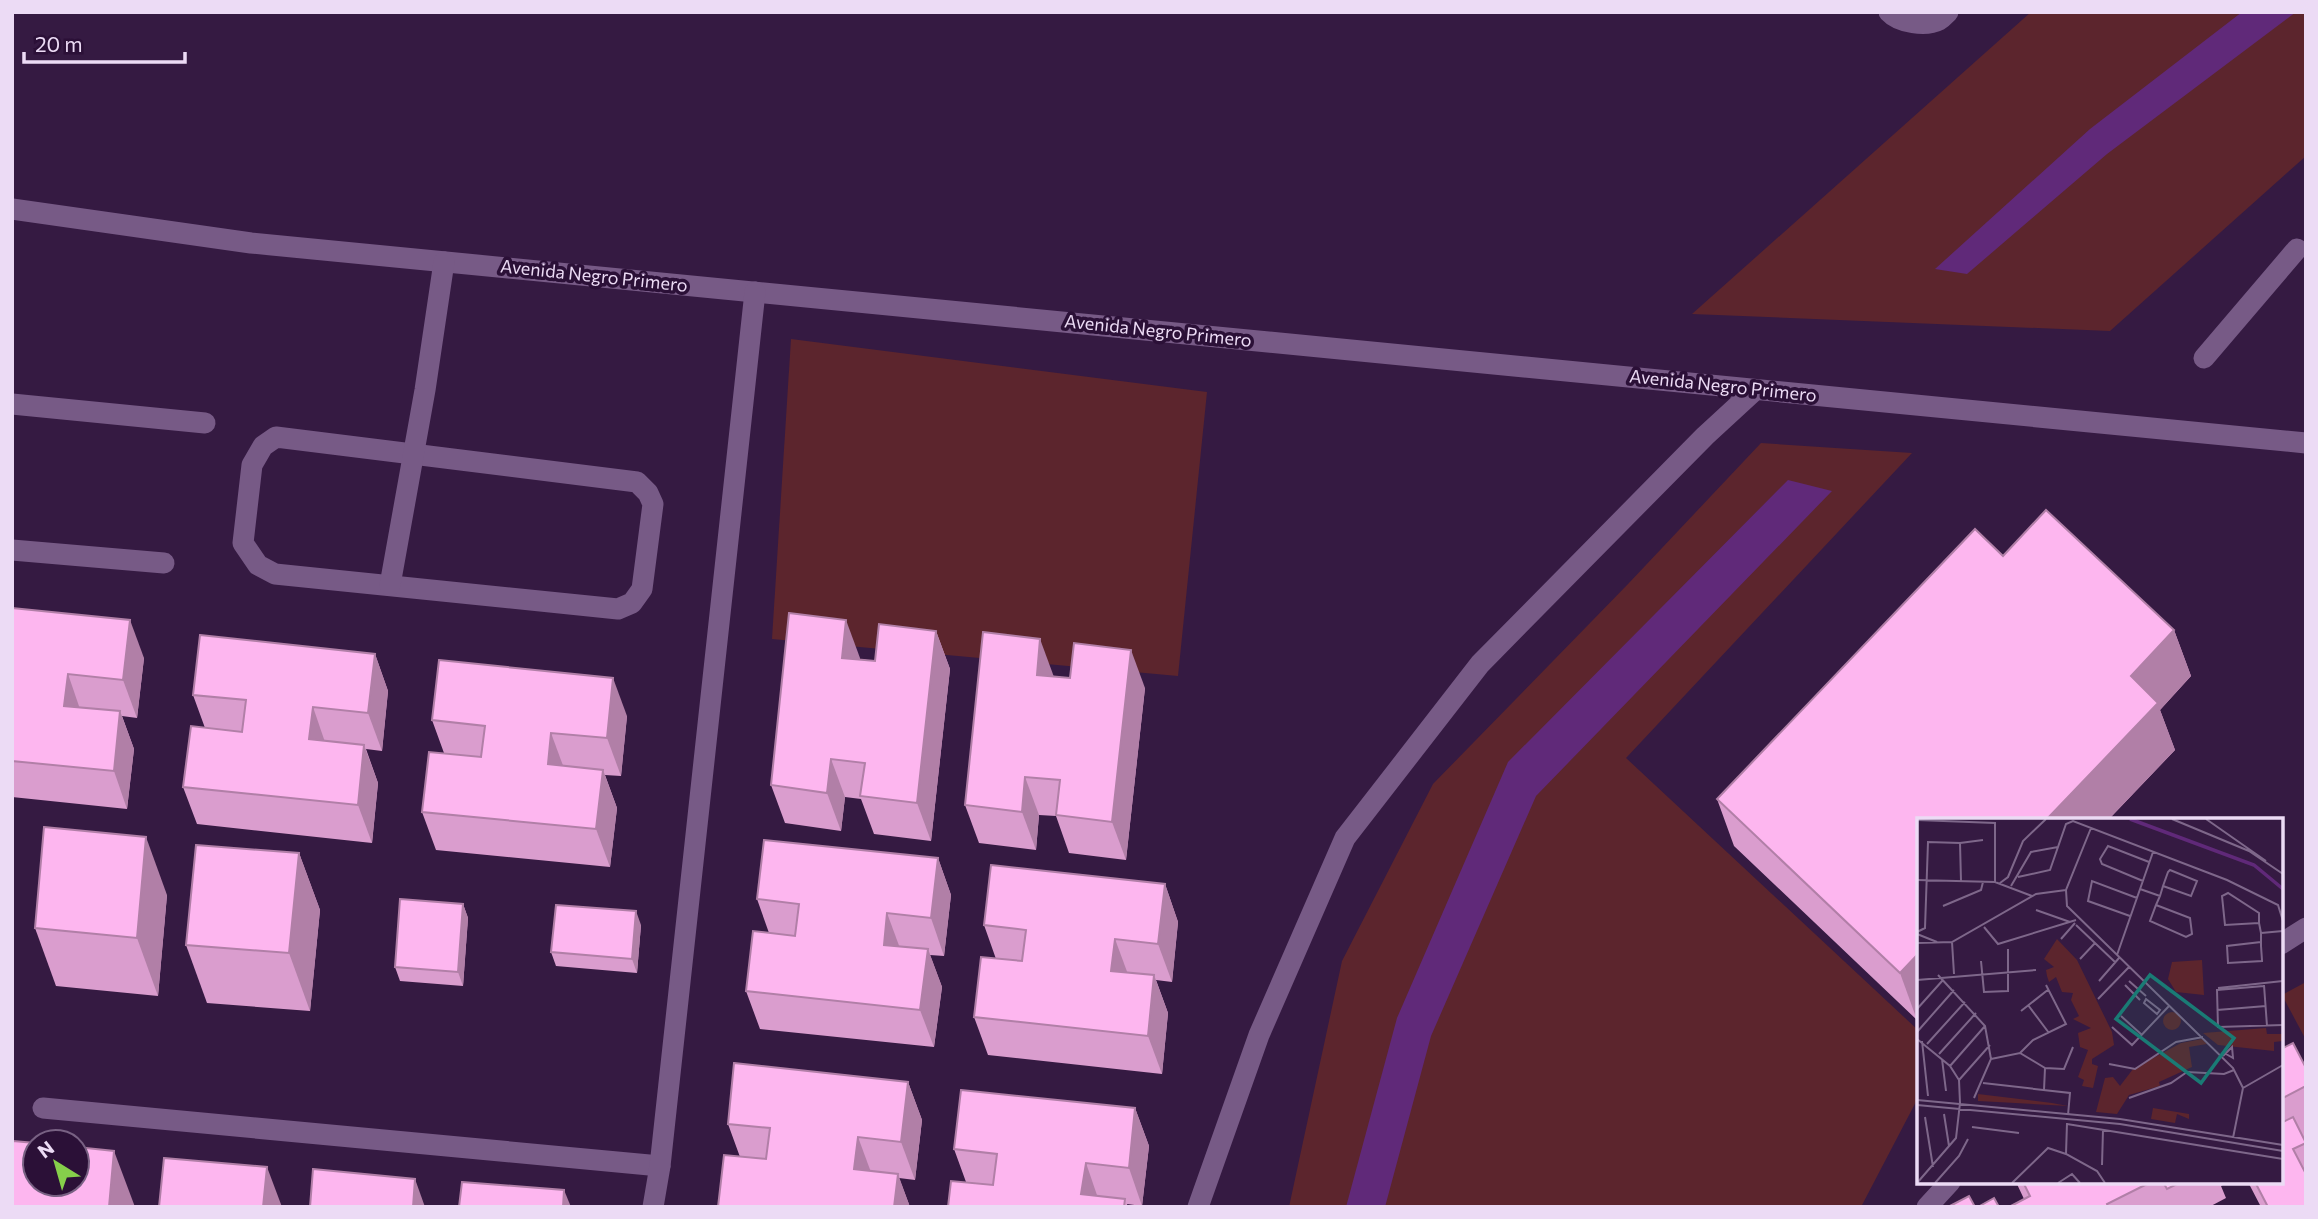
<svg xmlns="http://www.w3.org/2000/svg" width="2318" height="1219" viewBox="0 0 2318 1219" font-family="Commissioner,sans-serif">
  <rect width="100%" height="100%" fill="#351a42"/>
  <!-- green -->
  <g fill="#5c252d">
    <path d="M2031 12H2306V156L2110 331 1692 314Z"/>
    <path d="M791 339 1207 392 1178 676 772 639Z"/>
    <path d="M1761 443 1912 453 1626 758 1919 1031V1096L1861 1207H1289L1342 961 1433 784 1629 583Z"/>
    <path d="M2306 982V1040L2282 995Z"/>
  </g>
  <!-- water -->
  <g fill="#602979">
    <path d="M2242 12H2296L2107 154 1967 274 1935 269 2090 129Z"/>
    <path d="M1788 480 1832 491 1536 796 1431 1036 1385 1207H1346L1397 1018 1508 762Z"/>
  </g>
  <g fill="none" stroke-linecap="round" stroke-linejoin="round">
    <!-- minor -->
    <g stroke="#775a86" stroke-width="21">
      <path d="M1889 12C1899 23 1926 27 1939 20 1943 18 1945 15 1948 12"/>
      <path d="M12 209 251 243 2306 443"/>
      <path d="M2204 358 2297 249"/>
      <path d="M12 404 205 423"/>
      <path d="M276 437 637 482 648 493 653 504 642 589 632 603 618 609 275 574 258 565 243 543 252 465 263 446Z"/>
      <path d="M12 550 164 563"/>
      <path d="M390 585 425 390 444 262"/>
      <path d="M2281 944 2306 928"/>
      <path d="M43 1108 660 1166"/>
      <path d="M653 1207 660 1166 755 292"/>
      <path d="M1198 1207 1259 1035 1345 838 1480 664 1705 436 1755 390"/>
      <path d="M1927 1207 1950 1182"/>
    </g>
  </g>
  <!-- wall -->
  <g fill="#da9dce">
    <path d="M2003 556 2174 630 2191 676 2160 710 2175 750 1917 1020 1734 846 1717 799Z"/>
    <path d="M12 608 144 658 137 718 122 716 134 749 127 809 12 797Z"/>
    <path d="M936 631 950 669 931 841 874 834 861 799 845 797 841 831 785 823 771 785 860 658V659L875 661Z"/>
    <path d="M375 654 388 691 382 751 366 749 378 783 372 843 197 824 183 787 205 728 193 695Z"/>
    <path d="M1054 676 1145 688 1126 860 1069 853 1056 816 1039 815 1036 850 979 843 965 805Z"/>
    <path d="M627 716 621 776 605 775 617 808 610 867 436 850 422 812 444 753 432 720Z"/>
    <path d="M299 853 320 910 310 1011 207 1003 186 945Z"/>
    <path d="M938 858 951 895 944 956 930 955 942 987 934 1047 760 1029 746 991 769 933 757 899Z"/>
    <path d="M1165 884 1178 922 1172 982 1156 980 1168 1013 1162 1074 988 1055 974 1017 996 959 984 925Z"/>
    <path d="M167 895 158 996 56 986 35 928Z"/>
    <path d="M463 904 468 918 463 986 400 981 395 967Z"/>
    <path d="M641 925 637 973 556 966 551 952Z"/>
    <path d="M2281 1049 2306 1068V1207H2261L2248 1182H2281Z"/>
    <path d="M908 1082 922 1120 915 1180 899 1178 910 1207 740 1157 728 1124Z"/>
    <path d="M1135 1108 1149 1146 1142 1206 1127 1204 1128 1207H948L966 1182 954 1149Z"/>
    <path d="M2016 1182H2228L2221 1186 2226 1198 2209 1207H2009L2024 1199Z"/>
  </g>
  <!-- shaded-wall -->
  <g fill="#b17fa7">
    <path d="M130 620 144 658 137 718 123 680Z"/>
    <path d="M846 620 860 658 856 696 842 658Z"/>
    <path d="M2174 630 2191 676 2160 710 2175 750 2108 820H2046L2131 676Z"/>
    <path d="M936 631 950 669 931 841 917 803Z"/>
    <path d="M1040 639 1054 677 1037 675Z"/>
    <path d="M1131 650 1145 688 1126 860 1112 822Z"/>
    <path d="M375 654 388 691 382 751 368 713Z"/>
    <path d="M68 674 81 712 64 706Z"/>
    <path d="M613 678 627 716 621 776 607 738Z"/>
    <path d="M313 707 326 745 309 739Z"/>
    <path d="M120 711 134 749 127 809 114 771Z"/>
    <path d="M551 733 565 771 548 764Z"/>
    <path d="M364 745 378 783 372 843 358 805Z"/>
    <path d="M831 759 845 797 841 831 827 793Z"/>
    <path d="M603 770 617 808 610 867 596 829Z"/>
    <path d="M1025 777 1039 815 1036 850 1022 812Z"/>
    <path d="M146 837 167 895 158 996 137 938Z"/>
    <path d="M299 853 320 910 310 1011 289 953Z"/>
    <path d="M938 858 951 895 944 956 931 918Z"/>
    <path d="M1165 884 1178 922 1172 982 1158 944Z"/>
    <path d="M463 904 468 918 463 986 458 972Z"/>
    <path d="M636 911 641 925 637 973 632 959Z"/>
    <path d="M887 913 901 951 884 945Z"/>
    <path d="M1115 939 1129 977 1111 971Z"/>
    <path d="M928 949 942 987 934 1047 920 1010Z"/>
    <path d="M1919 953V1017L1917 1020 1900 973Z"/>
    <path d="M1154 975 1168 1013 1162 1074 1148 1036Z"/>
    <path d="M908 1082 922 1120 915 1180 901 1142Z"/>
    <path d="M1135 1108 1149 1146 1142 1206 1129 1168Z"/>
    <path d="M858 1137 872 1175 854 1169Z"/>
    <path d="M114 1151 135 1207H109Z"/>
    <path d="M1086 1163 1099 1201 1081 1194Z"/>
    <path d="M267 1167 282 1207H263Z"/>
    <path d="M898 1174 910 1207H894Z"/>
    <path d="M415 1179 425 1207H413Z"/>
    <path d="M564 1190 571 1207H563Z"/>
  </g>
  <!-- building -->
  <g fill="#fdb6ef" stroke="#b17fa7" stroke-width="2">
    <path d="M2046 510 2174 630 2131 676 2158 703 2046 820H1919V953L1900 973 1717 799 1975 529 2003 556Z"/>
    <path d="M12 608 130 620 123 680 68 674 64 706 120 711 114 771 12 761Z"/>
    <path d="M789 613 846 620 842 658 875 661 879 624 936 631 917 803 860 796 865 763 831 759 827 793 771 785Z"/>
    <path d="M983 632 1040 639 1037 675 1070 678 1074 643 1131 650 1112 822 1056 815 1060 780 1025 777 1022 812 965 805Z"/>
    <path d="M200 635 375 654 368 713 313 707 309 739 364 745 358 805 183 787 191 726 242 732 246 700 193 695Z"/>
    <path d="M439 660 613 678 607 738 551 733 548 764 603 770 596 829 422 812 429 752 481 757 485 726 432 720Z"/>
    <path d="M44 827 146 837 137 938 35 928Z"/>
    <path d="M764 840 938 858 931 918 887 913 884 945 928 949 920 1010 746 991 753 931 795 936 799 904 757 899Z"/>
    <path d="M196 845 299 853 289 953 186 945Z"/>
    <path d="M991 865 1165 884 1158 944 1115 939 1111 971 1154 975 1148 1036 974 1017 981 957 1022 961 1026 930 984 925Z"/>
    <path d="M400 899 463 904 458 972 395 967Z"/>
    <path d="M556 905 636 911 632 959 551 952Z"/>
    <path d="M2293 1043 2306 1068V1086L2281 1099V1049Z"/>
    <path d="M734 1063 908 1082 901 1142 858 1137 854 1169 898 1174 894 1207H718L724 1155 766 1159 770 1128 728 1124Z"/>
    <path d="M961 1090 1135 1108 1129 1168 1086 1163 1081 1194 1125 1199 1124 1207H948L951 1181 993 1185 997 1154 954 1149Z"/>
    <path d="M2293 1117 2306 1143 2293 1149 2306 1174V1207H2268L2255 1182H2281V1123Z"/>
    <path d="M13 1141 35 1143V1184H77V1147L114 1151 109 1207H12Z"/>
    <path d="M164 1158 267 1167 263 1207H159Z"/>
    <path d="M313 1169 415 1179 413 1207H310Z"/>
    <path d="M462 1182 564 1190 563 1207H459Z"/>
    <path d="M2023 1182H2151L2107 1204 2108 1207H2009L2030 1196Z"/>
    <path d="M2163 1182H2181L2167 1189Z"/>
    <path d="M1969 1196 1975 1207H1948Z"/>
    <path d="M1994 1198 1999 1207H1978Z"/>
  </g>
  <g text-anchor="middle" stroke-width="7" stroke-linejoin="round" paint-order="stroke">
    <!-- street labels -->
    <g font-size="18" fill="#ecdbf5" stroke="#2b1037">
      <text transform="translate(594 276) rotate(6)" y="6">Avenida Negro Primero</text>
      <text transform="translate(1158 331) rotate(6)" y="6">Avenida Negro Primero</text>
      <text transform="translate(1723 386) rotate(6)" y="6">Avenida Negro Primero</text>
    </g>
  </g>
  <!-- overview -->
  <g transform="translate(1917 818)">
    <rect width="366" height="366" fill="#351a42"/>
    <path d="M140 121 160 142 195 214 197 227 175 241V246L181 248 176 270 165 268 167 262 161 259 171 232 163 229 161 215 174 210 156 201 162 198 154 182 156 175 145 174 139 159 132 164 130 158 129 152 137 149 127 141ZM285 142 287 177 259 174 251 161 255 144ZM246 203a9 9 0 1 1 18 0a9 9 0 1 1-18 0ZM349 210 350 216H366V223L357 224V233L301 227 286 215ZM285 221 290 226 272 229 275 249 242 264 243 268 212 277 200 296 179 294 188 260 196 259 203 268 216 251 264 225ZM61 276 135 285 151 288 61 283ZM236 290 272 296V301L260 296 258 305 234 301Z" fill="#5c252d"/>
    <path fill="none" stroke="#602979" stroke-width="3.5" d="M213 1 337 47 366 71"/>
    <path fill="none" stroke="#7e678a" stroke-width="2" d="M255 1 332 33 366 56M289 1 349 43M0 2 78 5V64M174 10 149 72 150 88 316 250 326 270 316 320M43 25 66 22M101 59 133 52 149 6 156 3 310 62 361 87 366 103M0 62 78 64 115 78M226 63 185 46 183 41 191 28 232 44M83 65 91 59 106 23 129 1M94 68 114 34 141 29M223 71 243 78M239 87 273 100 275 116 269 119 233 103 239 87 243 78 246 68 251 54 253 52 280 63 274 78 246 68M26 88 64 72 66 64M119 92 153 104M213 98 171 83 175 63 220 80M342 105 308 107 305 78 311 75 342 95V105L344 115V128L345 142V143L311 145 310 128 344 124M159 107 198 144M67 109 81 126 159 102M0 114 8 110 11 24 43 25 44 63M344 115 366 113M0 116 20 124M144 121 158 105M35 124 37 156M0 125 35 124 119 76 149 72M200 137 236 34M163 141 178 125M64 143 67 174 91 173V131M21 157 68 208 74 241 57 280M0 162 119 152M182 163 202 140M212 163 229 178M208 167 223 182M347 167 350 208M347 168 300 172 301 209 366 207M301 170 366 163M181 181 212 149M229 181 243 192 240 196 227 185ZM111 187 132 215M0 191 26 162M300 192 349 188M104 193 132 171M204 198 225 217M195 209 215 227 252 188M0 214 37 172M0 221 33 248 42 262 43 285 39 320 0 365M5 223 11 278M10 226 48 184M103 235 116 222 149 206 129 167M22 236 59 195M306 238 315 229 316 240 309 236M25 241 29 273M74 241 103 235 128 250 127 272M192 246 218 251 259 224 286 219M33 248 68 208M128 250 147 251 156 229M42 262 73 227M66 265 153 275 151 297M326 270 366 247M212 280 254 265 270 254 307 256 317 252M0 282 203 301 366 327M0 287 203 306 366 333M27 296 32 328M8 299 16 349M150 305 149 336 180 353 188 365M150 306 366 341M55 309 102 315M185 347 186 312M18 365 42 338 51 321M95 365 131 330 149 336M141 365 155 356 163 365"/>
    <path fill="#1a7b75" fill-opacity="0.15" stroke="#1a7b75" stroke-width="3.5" d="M233 157 317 220 284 265 199 201Z"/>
    <rect width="366" height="366" fill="none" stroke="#ecdbf5" stroke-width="3.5"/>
  </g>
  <!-- border -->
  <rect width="2318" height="1219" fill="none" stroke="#ecdbf5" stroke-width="28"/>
  <!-- north arrow -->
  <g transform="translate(56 1163) rotate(323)"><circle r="33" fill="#2b1037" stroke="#786183" stroke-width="2"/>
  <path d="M0-5L12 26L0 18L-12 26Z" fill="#86cf4b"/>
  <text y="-10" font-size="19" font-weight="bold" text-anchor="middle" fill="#ecdbf5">N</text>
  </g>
  <!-- scale -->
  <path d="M24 52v10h161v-10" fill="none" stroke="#ecdbf5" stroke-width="3.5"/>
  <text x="35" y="52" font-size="21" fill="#ecdbf5" stroke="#2b1037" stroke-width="5" paint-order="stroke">20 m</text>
</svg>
